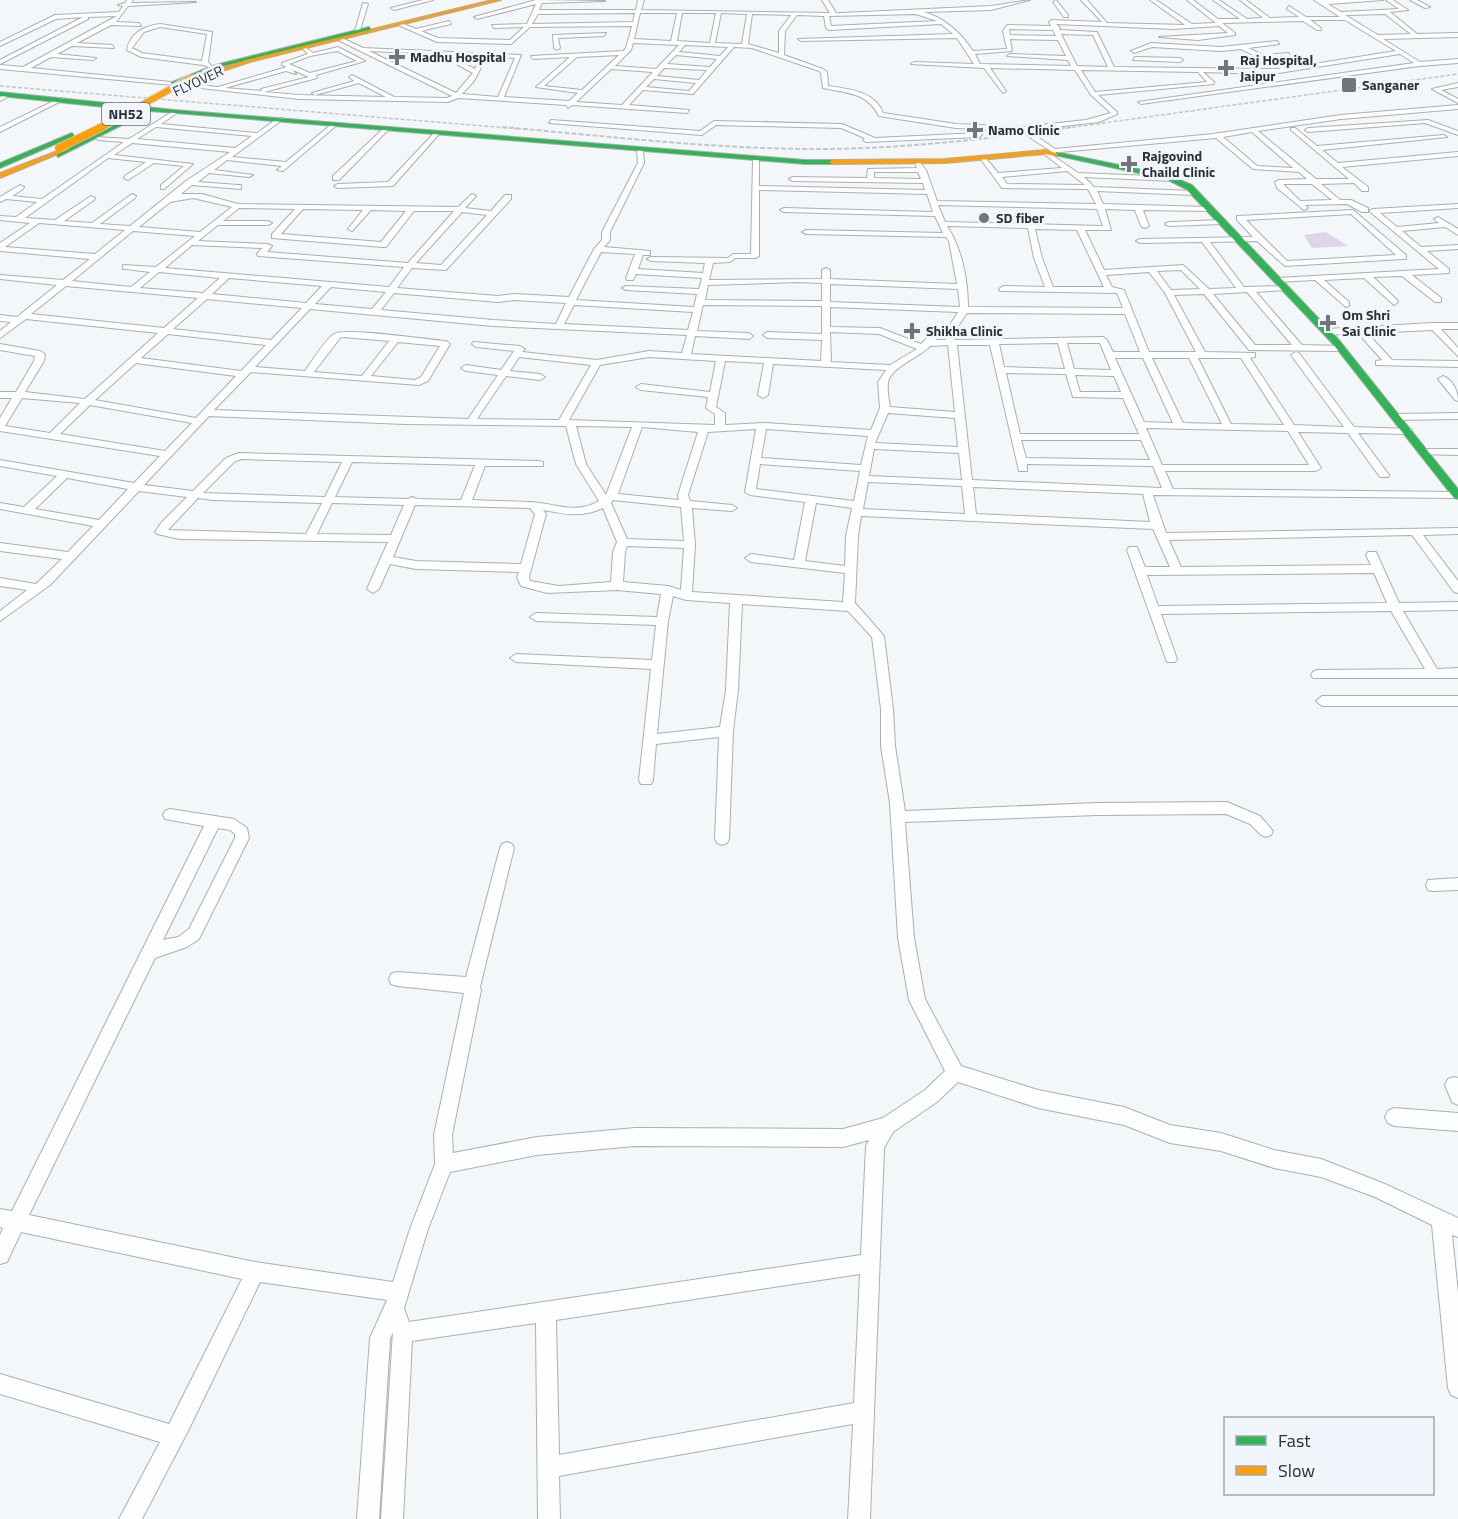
<svg xmlns="http://www.w3.org/2000/svg" width="1458" height="1519" viewBox="0 0 1458 1519" font-family="'Titillium Web',sans-serif">
  <rect width="100%" height="100%" fill="#f4f7fa"/>
  <!-- green -->
  <path fill="#dfd5ea" d="M1326 232 1348 246 1312 248 1304 235Z"/>
  <g fill="none" stroke-linecap="round" stroke-linejoin="round">
    <!-- street casing -->
    <g stroke="#acaeb1" stroke-width="2">
      <g id="street">
        <path d="M127 0H133L131 3 196 2 128 6 116 22 139 23 141 26 111 25 77 43 112 45 114 48 72 46 57 54 96 58 93 60 51 57 31 68 171 82 173 85 0 69V65L23 67 117 16 88 17V19L0 64V60L83 17 56 19 2 45 0 46V42L55 15 119 12 123 6 118 5 125 3Z"/>
        <path d="M423 0H433L394 10 391 8Z"/>
        <path d="M536 0 605 1 542 3 539 10H636L638 0H644L641 10 830 13 822 0H828L836 13H841L991 6 1030 0 991 10 924 12C945 18 961 33 973 51L1007 49 1003 31 1007 25 1051 26 1049 22 1052 20 1102 22 1081 0H1087L1107 23 1185 25 1150 0H1156L1192 24 1216 23 1187 0H1193L1218 19H1240L1213 0H1219L1247 19 1263 18 1240 0H1246L1270 18 1299 17 1287 9 1289 6 1306 17H1340L1314 0H1383L1328 4 1341 12 1399 9 1386 0H1393L1408 10 1390 12 1417 34 1458 33V37L1383 39 1420 62 1458 59V63L1419 66 1141 104 1138 102 1414 63 1400 54 1272 74 1203 72 1214 82V84L1098 95 1117 112V114L1099 122 1028 130 1055 149 1213 134 1341 115 1458 105V109L1341 119 1258 131 1316 179H1349L1291 130V128H1295L1317 146 1444 135 1447 137 1322 150 1338 163 1458 152V156L1342 167 1368 187V191H1362L1354 183 1321 184 1340 200H1351L1368 208V212H1362L1347 204 1305 205 1308 208 1304 210 1277 188 1275 182 1279 180 1307 179 1299 172 1253 169 1216 138 1060 152 1057 155 1020 131 956 128 879 116C867 92 847 93 823 88L821 73 819 71 752 48 734 47 693 94 643 90 629 105 689 110 687 113 572 105 568 108 566 105 458 98 448 102 299 99 183 86 186 84 218 87 287 67 282 65V63L308 54 302 48H306L313 53 338 47 365 61 316 75 317 78 264 92 299 95 386 97 359 83 315 95 312 93 354 81 349 77 352 75 394 97 447 98 452 96 340 41 342 38 363 48 521 55 504 97 569 101 578 93 536 87 570 57 533 59 531 56 623 51 626 48 632 26 530 27 511 44 437 42 396 24 401 23 416 29 449 21 451 24 421 31 438 38 510 40 524 27 494 28 492 25 527 24 536 4 477 19 474 17ZM635 13 633 22 532 24 538 14ZM640 13H677L671 41 634 39ZM682 13H716L710 43 677 41ZM721 13 747 14 742 44 715 43ZM752 14 791 15 779 31V53L748 44ZM916 14 937 21 831 26 829 16ZM1385 14 1411 34 1378 35 1345 15ZM797 15 824 16 826 28 829 30 941 24 953 34 798 39 801 41 957 38 974 64 914 62 911 64 984 68 1003 93 1006 91 990 68 1075 70 1091 95 1111 113 1086 120 1022 127 956 124 883 113C875 91 849 89 828 86L827 72 823 69 784 55 785 31ZM1310 20H1345L1396 51 1288 68 1268 58 1289 55V53L1263 55 1248 48 1279 44 1277 41 1221 47 1151 43 1131 51 1134 53 1152 47 1221 51 1241 49 1281 69 1114 67 1097 32 1059 30 1060 28 1056 24 1173 29 1219 26 1228 33 1159 37 1198 40 1235 35V33L1222 23 1303 21 1317 30H1321V28ZM1009 29 1053 30 1056 36 1010 35ZM1061 34 1093 35 1108 67 1077 66ZM1010 39 1058 40 1066 56 1010 54 1007 56 1068 60 1071 66 980 64 975 54 1012 51ZM633 43 679 45 656 69 615 66 631 50ZM685 45 728 47 720 56 679 52ZM337 51 357 61 310 73 289 64 310 56ZM369 51 438 54 473 73 456 93ZM446 54 481 56 475 69ZM619 55 582 90 544 86 577 57ZM676 55 717 59 710 67 667 64ZM487 56 515 58 498 97 462 94 474 81ZM664 68 707 70 699 80 657 76ZM611 69 653 72 622 105 576 102ZM293 70 309 77 261 89 262 91 225 88 286 71 296 74ZM1081 70 1198 72 1207 82 1095 92ZM654 79 696 83 689 91 646 87ZM1252 132 1293 168 1257 166 1223 137ZM1283 184H1312L1332 200 1300 201Z"/>
        <path d="M1056 0 1068 15V17H1064L1053 2Z"/>
        <path d="M1410 0H1417L1430 7 1425 8Z"/>
        <path d="M363 3 368 4 360 30 355 31Z"/>
        <path d="M160 24 212 32 208 62 214 69 203 65 141 57 127 50C130 34 143 26 160 24ZM160 27 207 34 202 61 142 53 132 48 144 32Z"/>
        <path d="M606 33 604 36 558 38 560 48 557 50 554 48 553 35Z"/>
        <path d="M1135 57 1180 58 1183 60 1180 62 1133 60Z"/>
        <path d="M1458 83V87L1441 90 1458 99V103L1432 89Z"/>
        <path d="M6 94 11 95 0 101V97Z"/>
        <path d="M60 98 65 99 0 132V127Z"/>
        <path d="M175 110 177 113 161 124 257 133 278 118H282V120L232 157 286 162 333 123 338 124 283 171 277 170 282 166 227 160 214 170 253 175 249 177 209 173 198 182 238 185H241V189L192 185 181 194H202L238 204 458 207 472 194 476 196 465 208 491 211 505 195H511V199L446 270 412 268 397 288 498 296 514 294 569 297 594 249 602 240V232L638 163 637 150 640 148 643 150 644 163 610 232V240L604 247 650 251V255H643L638 269 703 273 705 263 651 261 647 259 651 257 728 258 733 254H751L753 160 756 158 759 160V186L925 190 923 183 793 181 789 179 793 177 867 178 868 169 917 168 915 162 918 160 926 170 937 201 1096 204 1088 189 1002 188 980 158 985 157 998 173 1062 168 1043 153 1045 150 1078 173 1174 177 1178 179 1174 181 1084 177 1094 187 1194 191 1198 193 1194 195 1097 191 1103 204 1209 207 1213 209 1209 211 1143 210 1149 226 1145 228 1141 226 1135 210 1105 209 1111 230H1085L1104 270 1183 265 1209 289 1236 288 1202 242 1140 243 1136 241 1140 239 1253 237 1237 220V216L1353 210 1406 255V259H1403L1285 266 1257 241 1210 242 1244 287 1287 286V290H1284L1256 292 1302 345 1344 346V350L1341 351 1249 350 1204 294 1174 295 1205 352 1255 353V357L1250 358 1294 425 1344 427 1291 355 1296 352 1299 353 1354 427 1411 429 1412 431 1407 434 1358 433 1389 475 1388 477H1380L1348 433 1298 432 1321 468 1316 471H1165L1173 489 1457 492 1458 498 1153 495 1166 533 1458 528V534L1423 535 1458 581V593L1454 592 1412 535 1169 540 1181 567 1371 565 1366 555 1368 552H1376L1399 603 1458 602V610L1403 611 1437 669 1458 668V678H1313L1311 675 1313 672 1317 670 1425 669 1391 611 1161 614 1177 659 1175 662H1167L1127 550 1129 547H1137L1145 567H1170L1153 529 861 516 858 536 855 603 884 636 893 709 895 746 905 811 1097 803 1227 802 1260 816 1273 831 1271 835 1266 837 1261 835 1250 824 1226 814 1097 815 905 822 914 938 925 999 961 1066 1038 1090 1124 1107 1170 1125 1221 1133 1274 1150 1321 1159 1385 1184 1458 1218V1237L1452 1235 1458 1293V1398L1451 1395 1448 1388 1432 1225 1375 1197 1321 1177 1274 1168 1221 1151 1170 1143 1124 1125 1038 1108 958 1082 937 1102 893 1132 884 1148 870 1519H848L853 1424 559 1476 560 1519H538L536 1323 412 1341 403 1519H381L393 1332 390 1339 379 1519H357L370 1338 387 1300 260 1282 189 1429 142 1519H119L160 1442 0 1394V1374L169 1424 242 1279 21 1232 7 1262 0 1264V1235L3 1228 0 1227V1209L12 1211 204 826 165 819 163 815 165 811 170 809 234 819 247 828 249 838 199 939 187 947 155 958 29 1215 255 1262 393 1282 410 1229 435 1164 434 1135 464 993 397 986 391 984 389 979 391 974 397 972 466 977 500 848 502 844 507 842 512 844 514 848 480 987 481 990 452 1135 453 1153 537 1137 635 1128 843 1129 883 1118 925 1090 945 1071 909 1000 898 938 890 803 881 746V709L872 637 848 611 742 604 738 690 733 731 729 839 727 843 722 845 717 843 715 839 719 737 656 744 653 780 651 784H641L639 780 651 669 516 662 510 658 516 654 652 660 656 625 536 621 530 617 536 613 657 617 661 594 617 590 547 593 521 586 517 577 519 572 416 569 390 564 379 589 373 593 367 589 388 542 180 539 157 534 155 532 161 523 187 497 139 491 50 585 0 621V611L27 590 0 586V578L36 584 62 559 0 551V543L68 552 93 526 0 509V503L24 507 57 476 0 466V460L134 483 160 456 0 431V418L12 398H0V392H16L34 361 35 356 0 350V344L40 351 45 354 44 361 25 392 85 399 158 333 26 319 0 338V331L11 322 0 321V315L17 317 57 285 0 279V275L63 280 90 259 0 251V243L30 223 0 220V216L16 217 37 202 6 199 0 202V197L20 185 24 187 23 189 12 196 42 199 124 142 98 140 96 137 129 139ZM156 127 252 136 235 148 137 139ZM132 143 230 152 186 181 130 226 100 224 135 198 136 196 132 194 92 223 64 221 94 200 95 198 91 196 55 220 25 218 108 158 146 162 125 176 124 178 128 180 154 163 184 166 161 185V189H164L193 164 114 155ZM1067 171 1085 185 1007 184 1002 177ZM874 172H918L921 179 874 178ZM759 190 927 194 933 212 784 208 780 210 784 212 935 216 943 233 806 230 802 232 806 234 946 237 949 241 957 284 830 279V270L826 268 822 270V279L709 280 713 263 730 262 735 258H755L759 256ZM193 198 232 207 200 232 139 227 170 202ZM938 205 1097 209 1103 226 945 222ZM239 208 295 209 272 234V238L383 247H386L414 211H454L408 263 267 252 272 246 268 244 198 241 218 225H268L272 223 268 221H223ZM303 209 363 210 348 229 352 231 371 210 406 211 381 242 281 234ZM462 212 487 215 441 265 416 263ZM1351 214 1396 255 1287 261 1246 220ZM39 223 125 230 95 254 5 247ZM947 226 1028 228 1034 258 1045 287 1003 286 999 289 1000 291 1117 293 1123 308 968 307C968 281 962 248 947 226ZM1035 229 1077 230 1104 287H1053L1042 258ZM133 231 195 236 156 267 123 265V269H126L150 272 131 287 72 281ZM192 245 262 248 257 254 258 256 404 267 389 287 165 268ZM601 252 635 254 626 278 627 280H633L636 274 702 278 699 289 626 286 622 288 626 290 697 294 694 307 576 300ZM1181 270 1200 289 1171 290 1157 271ZM159 272 220 278 203 293 140 288ZM1149 272 1165 293 1196 352H1149L1124 290 1112 287 1106 275ZM229 278 322 286 306 303 212 294ZM798 282 822 283V301L705 300 708 285ZM830 284 958 289 960 307 830 302ZM66 286 198 298 164 328 31 314ZM331 287 386 292 372 309 315 304ZM1247 292 1292 345H1255L1213 294ZM394 293 498 302 514 300 566 303 556 324 493 320 381 310ZM207 299 302 308 271 340 173 329ZM574 305 693 312 688 330 564 324ZM703 305 822 306V334L767 332 763 335 767 338 822 340 821 361 691 354 695 336 749 339 753 336 749 333 697 331ZM830 307 958 312 950 325 928 337 921 344 880 328 830 327ZM310 309 493 326 687 335 682 353 649 351 597 360 522 352 525 349 520 346 473 342 472 344 476 347 514 351 501 370 466 365 461 368 466 371 498 375 468 419 214 410 251 372 419 385 428 381 450 344 446 341C429 340 344 327 334 334 325 340 312 361 305 371L255 367ZM967 313 1125 314 1140 352H1113L1107 340 1103 337 955 340 948 333 956 329ZM830 332 879 334 917 349 890 365 831 362ZM168 334 266 345 241 371 141 358ZM943 336 946 340H935ZM344 337 389 341 362 376 314 372 340 338ZM398 342 440 346 421 377 415 380 371 376ZM1058 343 1065 369 1004 367 999 344ZM1067 343H1100L1111 370 1074 369ZM948 345 955 412 890 407C889 400 887 391 888 383 890 367 919 358 930 346ZM957 345H990L1019 471H1027V464L1153 466 1162 488 972 480ZM519 357 591 365 559 420 477 419 506 376 540 380 545 377 540 374 510 371ZM649 357 716 361 710 392 641 384 636 387 641 390 708 397 706 408 715 414V425L569 420 600 365ZM1115 358H1143L1173 423 1144 422ZM1152 358H1189L1222 424 1183 423ZM1198 358H1241L1284 425 1231 424ZM725 361 764 363 758 395 763 398 768 395 773 364 886 370 878 382 880 408 871 430 765 423 725 425V413L716 407ZM136 363 236 376 196 418 95 400ZM1006 373 1066 374 1073 397 1123 398 1139 434H1020ZM1075 375 1114 376 1121 392H1080ZM22 398 80 403 50 433 5 426ZM90 405 192 423 165 451 60 434ZM888 413 955 418 958 447 875 443ZM209 416 405 424 566 426 576 464 599 501C575 515 554 503 530 502 510 501 491 501 472 500L485 466H543V462L539 461 239 453 226 458 193 491 144 485ZM576 426 632 427 606 495 586 464ZM642 427 698 432 678 495 679 500 618 494ZM1146 428 1288 431 1309 465H1162ZM756 429 745 492 750 495 805 502 794 560 751 554 745 558 751 562 845 573 843 602 692 592 695 545 692 508 732 511 737 508 732 505 690 501 688 495 708 432ZM766 429 868 436 861 465 761 458ZM1021 440H1141L1150 460 1026 458ZM874 449 959 453 962 480 869 476ZM241 459 342 462 325 497 203 493 234 462ZM352 462 475 465 461 500 417 499 412 497 408 499 335 497ZM760 464 860 471 854 501 756 489ZM67 478 128 489 99 520 35 509ZM868 482 962 486 965 514 863 509ZM973 487 1143 494 1150 522 976 514ZM198 498 213 500 322 503 306 534 168 530ZM613 500 681 507 684 541 627 539 611 503ZM332 503 404 505 391 535 317 534ZM816 503 852 508 846 536 845 566 805 561ZM415 505 530 508 535 514 521 564 416 561 393 557ZM603 508 617 542 613 552 611 582 559 586 530 581 529 577 546 514 543 510C565 514 581 518 603 508ZM627 546 684 548 681 590 668 586 623 582 625 552ZM1374 573 1387 603 1158 606 1147 575ZM673 596 686 600 730 603 726 690 720 727 657 734 668 621ZM218 828 230 830 235 834V838L189 929 178 937 163 940ZM869 1140 866 1146 861 1255 409 1322 404 1308 428 1229 450 1172 537 1155 635 1146 843 1147ZM860 1274 854 1403 559 1455 556 1320Z"/>
        <path d="M551 120 700 131 714 121 842 124 875 138 979 133 982 135 979 137 866 142 863 140 865 138 841 128 716 125 702 135 549 123Z"/>
        <path d="M1428 120 1458 131V135L1425 123 1308 132 1305 130 1308 128Z"/>
        <path d="M385 127 390 128 339 180H333V176Z"/>
        <path d="M435 132 440 133 393 186 338 188 334 186 338 184 388 182Z"/>
        <path d="M1458 204V208L1380 213 1397 227 1439 223 1434 219 1438 217 1458 229V235L1445 227 1402 231 1421 247 1458 245V249L1427 251 1449 269V273L1412 275 1441 298V302H1435L1402 276 1373 277 1397 300 1398 302 1394 305 1364 278 1324 280 1349 302V306L1346 307 1315 280 1277 282 1273 280 1277 278 1439 269 1369 211 1373 209Z"/>
        <path d="M1225 220V224H1222L1169 226 1165 224 1169 222Z"/>
        <path d="M1433 323H1458V329H1441L1458 348V356L1432 330 1367 333 1392 360 1458 361V367L1376 365V361L1382 360 1358 333 1327 335 1323 332 1327 329Z"/>
        <path d="M1443 376C1453 380 1458 391 1458 401L1455 400 1438 379Z"/>
        <path d="M1458 413V419L1395 420 1390 417 1395 414Z"/>
        <path d="M1423 449H1458V455L1419 454V450Z"/>
        <path d="M1322 696H1458V706H1322L1316 701Z"/>
        <path d="M1458 878V890L1433 891 1428 890 1426 885 1428 880Z"/>
        <path d="M1454 1077 1458 1078V1105L1452 1102 1445 1085 1448 1079Z"/>
        <path d="M1394 1108 1458 1113V1131L1394 1126 1388 1123 1385 1117 1388 1111Z"/>
      </g>
    </g>
    <!-- fast casing -->
    <g stroke="#acaeb1" stroke-width="2">
      <g id="fast">
        <path d="M369 27 371 30 219 67 175 84 170 83 215 65Z"/>
        <path d="M0 92 175 110 805 160H832L835 162 832 164H805L150 111 58 157 56 154 142 111 0 96Z"/>
        <path d="M72 133 74 136 0 168V163Z"/>
        <path d="M1056 152 1168 175 1192 185 1339 340 1458 489V499L1454 498 1333 344 1186 189 1166 179 1054 155Z"/>
      </g>
    </g>
    <!-- slow casing -->
    <g stroke="#acaeb1" stroke-width="2">
      <g id="slow">
        <path d="M492 0H501L250 62 199 79 194 78 246 60Z"/>
        <path d="M65 148 70 149 0 178V173Z"/>
        <path d="M1045 150 1059 154 1056 156 1045 154 945 163 832 164 829 162 832 160 945 159Z"/>
      </g>
    </g>
    <!-- street -->
    <use href="#street" fill="#fdfefe" fill-rule="evenodd"/>
    <!-- fast -->
    <use href="#fast" fill="#30b455" fill-rule="evenodd"/>
    <!-- slow -->
    <use href="#slow" fill="#ff9f0a" fill-rule="evenodd"/>
    <!-- rail-far1 -->
    <g stroke="#c5c6c7" stroke-width="1.5" stroke-dasharray="4 2" stroke-linecap="butt">
      <path d="M0 86 520 129"/>
      <path d="M1060 129 1458 74"/>
    </g>
    <!-- rail -->
    <path stroke="#c5c6c7" stroke-width="2" stroke-dasharray="5 2" stroke-linecap="butt" d="M502 127C606 136 712 149 817 149 902 149 987 139 1071 127"/>
    <!-- slow-bridge-far1 casing -->
    <g stroke="#d1d2d4" stroke-width="8" stroke-linecap="butt">
      <path id="slow-bridge-far1" d="M99 129 192 77"/>
    </g>
    <!-- slow-bridge casing -->
    <g stroke="#d1d2d4" stroke-width="9" stroke-linecap="butt">
      <path id="slow-bridge" d="M59 148 102 127"/>
    </g>
    <!-- slow-bridge-far1 -->
    <use href="#slow-bridge-far1" stroke="#ff9f0a" stroke-width="6"/>
    <!-- slow-bridge -->
    <use href="#slow-bridge" stroke="#ff9f0a" stroke-width="8"/>
  </g>
  <!-- markers -->
  <g fill="#737578" stroke="#f1f6fd" stroke-width="2">
    <path d="M394 48h6v6h6v6h-6v6h-6v-6h-6v-6h6z"/>
    <path d="M1223 59h6v6h6v6h-6v6h-6v-6h-6v-6h6z"/>
    <rect x="1341" y="77" width="16" height="16" rx="3"/>
    <path d="M972 121h6v6h6v6h-6v6h-6v-6h-6v-6h6z"/>
    <path d="M1126 155h6v6h6v6h-6v6h-6v-6h-6v-6h6z"/>
    <circle cx="984" cy="218" r="6"/>
    <path d="M1325 314h6v6h6v6h-6v6h-6v-6h-6v-6h6z"/>
    <path d="M909 322h6v6h6v6h-6v6h-6v-6h-6v-6h6z"/>
  </g>
  <g text-anchor="middle" stroke-width="6" stroke-linejoin="round" paint-order="stroke">
    <!-- far-poi labels -->
    <g font-size="14" font-weight="bold" fill="#2d2f32" stroke="#f1f6fd" text-anchor="start">
      <text x="410" y="62">Madhu Hospital</text>
      <text x="1240" y="65">Raj Hospital,<tspan x="1240" dy="16">Jaipur</tspan></text>
      <text x="1362" y="90">Sanganer</text>
      <text x="988" y="135">Namo Clinic</text>
      <text x="1142" y="161">Rajgovind<tspan x="1142" dy="16">Chaild Clinic</tspan></text>
      <text x="996" y="223">SD fiber</text>
      <text x="1342" y="320">Om Shri<tspan x="1342" dy="16">Sai Clinic</tspan></text>
      <text x="926" y="336">Shikha Clinic</text>
    </g>
    <!-- far-street labels -->
    <g font-size="14" fill="#2d2f32" stroke="#f1f6fd">
      <text transform="translate(198 81) rotate(-25)" y="5">FLYOVER</text>
    </g>
    <!-- shield labels -->
    <rect fill="#f1f6fd" stroke="#686b6f" stroke-width="1.5" x="102" y="103" width="48" height="22" rx="4.5"/>
    <g font-size="14" font-weight="bold" fill="#2d2f32">
      <text x="126" y="119">NH52</text>
    </g>
  </g>
  <!-- legend -->
  <rect x="1224" y="1417" width="210" height="78" fill="#f1f6fd" stroke="#a3a6ac" stroke-width="1.5"/>
  <rect x="1236" y="1436" width="30" height="9" fill="#30b455" stroke="#a3a6ac" stroke-width="1.5"/>
  <text x="1278" y="1447" font-size="18" fill="#2d2f32">Fast</text>
  <rect x="1236" y="1466" width="30" height="9" fill="#ff9f0a" stroke="#a3a6ac" stroke-width="1.5"/>
  <text x="1278" y="1477" font-size="18" fill="#2d2f32">Slow</text>
</svg>
